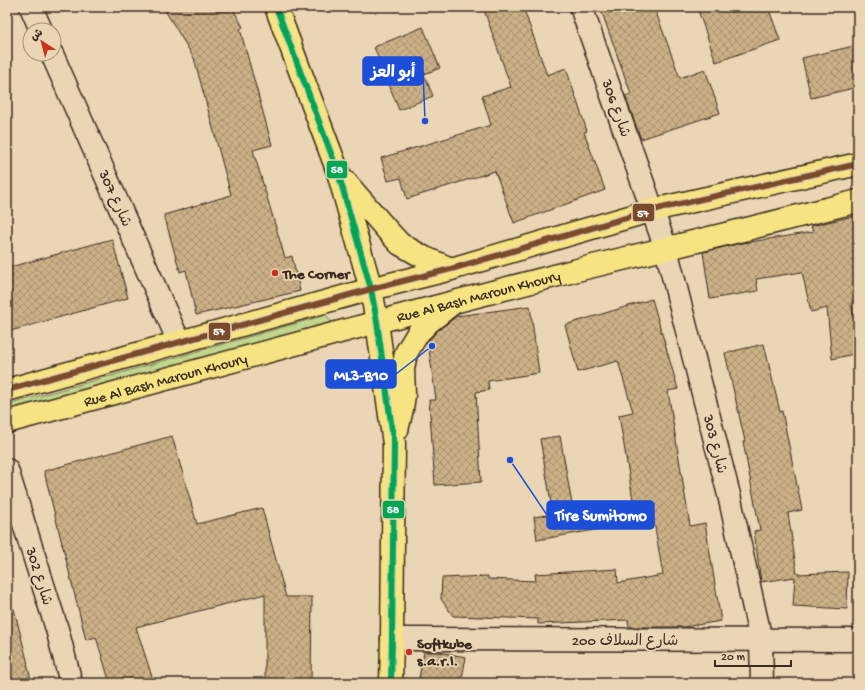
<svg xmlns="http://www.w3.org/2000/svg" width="865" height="690" viewBox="0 0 865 690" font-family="'Gochi Hand','Playpen Sans Arabic',sans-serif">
  <defs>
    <pattern id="grass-tufts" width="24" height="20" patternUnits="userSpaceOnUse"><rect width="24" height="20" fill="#c1d78d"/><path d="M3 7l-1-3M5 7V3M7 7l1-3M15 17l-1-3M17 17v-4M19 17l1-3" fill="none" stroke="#a7b979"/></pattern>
    <pattern id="building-cross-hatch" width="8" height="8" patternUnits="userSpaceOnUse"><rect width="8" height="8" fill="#ccb187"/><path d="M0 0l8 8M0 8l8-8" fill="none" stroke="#a7906e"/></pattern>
  </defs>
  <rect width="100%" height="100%" fill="#ead6b4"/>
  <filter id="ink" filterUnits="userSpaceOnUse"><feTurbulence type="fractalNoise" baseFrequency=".025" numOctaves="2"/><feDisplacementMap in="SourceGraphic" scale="8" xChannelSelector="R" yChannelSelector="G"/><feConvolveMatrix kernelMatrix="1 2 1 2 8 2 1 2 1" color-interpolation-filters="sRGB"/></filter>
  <g filter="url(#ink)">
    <!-- grass -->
    <path fill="url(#grass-tufts)" stroke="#7e8056" d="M326 315 332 322 7 422V405Z"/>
    <!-- building -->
    <g fill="url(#building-cross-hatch)" stroke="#3b2a1e">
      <path d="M163 7H232L243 27 240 29 272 145 253 150 285 258 292 256 300 291 196 315 186 270 180 272 164 215 231 195 194 58Z"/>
      <path d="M483 7H523L547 75 566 68 587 131 584 132 605 190 514 223 495 171 407 199 401 178 388 181 381 158 491 125 482 96 511 87Z"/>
      <path d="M600 7H654L680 78 705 69 720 113 641 139 625 96 631 94Z"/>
      <path d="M697 7H768L780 40 716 62Z"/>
      <path d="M423 27 440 68 424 74 433 96 399 110 374 47Z"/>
      <path d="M858 45V87L811 98 802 58Z"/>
      <path d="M858 215V301L851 303 858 334V353L832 359 827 308 811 312 802 272 756 279 758 291 710 299 703 252 737 244 813 232 811 226Z"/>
      <path d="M112 239 128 298 7 332V268Z"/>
      <path d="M652 299 678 389 668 391 690 526 705 523 721 621 684 627H629L628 620 538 624V619L453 616 441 599 442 578 488 576V579L536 581 535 574 617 569 618 583 663 575 652 510 635 512 619 415 633 412 618 361 578 372 565 325Z"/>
      <path d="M530 306 539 373 488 381 489 390 476 392 481 482 435 485 429 400H436L428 342 431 338 437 331 457 316Z"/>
      <path d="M764 344 780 412 782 411 802 510 788 513 797 574 848 572 847 609 793 606 795 577 761 582 754 531 760 530 743 442 745 441 725 353Z"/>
      <path d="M172 436 197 524 262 508 286 597H312L311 683H265V594L136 627 154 683H110L96 637 86 640 44 471Z"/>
      <path d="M560 436 573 510 608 505 612 527 537 540 534 517 553 514 540 439Z"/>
      <path d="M7 609H14L28 664H27L32 683H7Z"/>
      <path d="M424 652H439L466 657 461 683H418Z"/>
    </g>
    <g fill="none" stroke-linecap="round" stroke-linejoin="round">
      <!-- minor casing -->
      <g stroke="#3b2a1e" stroke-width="25">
        <g id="minor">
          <path d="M31 7 41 30"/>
          <path d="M581 7 666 249 729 495 761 640 762 683"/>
          <path d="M52 54 179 342"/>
          <path d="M7 470 57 629 71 683"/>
          <path d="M392 639 858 640"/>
        </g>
      </g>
      <!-- major casing -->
      <g stroke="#3b2a1e" stroke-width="25">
        <g id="major">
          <path d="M7 390 371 289 451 269 653 210 858 164"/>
          <path id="s1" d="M7 422 377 322 585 268 751 228 858 201"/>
        </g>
      </g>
      <!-- highway casing -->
      <g stroke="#3b2a1e" stroke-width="25">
        <g id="highway">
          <path d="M276 7 338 172 371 289 377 322 394 444 392 639 391 683"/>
          <path d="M342 178 388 231 400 244 425 258 451 269"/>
          <path d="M397 430 402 409 404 395 403 369 406 353 418 333 429 322 453 303"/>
        </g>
      </g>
      <!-- minor -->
      <use href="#minor" stroke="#ead6b4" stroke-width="22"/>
      <!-- major -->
      <use href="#major" stroke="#f6e381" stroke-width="22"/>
      <!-- highway -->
      <use href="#highway" stroke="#f6e381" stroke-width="22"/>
      <!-- bus-1 casing -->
      <g stroke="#ead6b4" stroke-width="9">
        <path id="bus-1" d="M276 7 338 172 371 289 377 322 394 444 392 639 391 683"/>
      </g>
      <!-- bus-2 casing -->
      <g stroke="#ead6b4" stroke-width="9">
        <path id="bus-2" d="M7 390 371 289 451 269 653 210 858 164"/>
      </g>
      <!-- bus-1 -->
      <use href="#bus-1" stroke="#00a651" stroke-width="6"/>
      <!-- bus-2 -->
      <use href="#bus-2" stroke="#7a4b2a" stroke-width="6"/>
    </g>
  </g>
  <!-- markers -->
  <g fill="#c8321e" stroke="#ead6b4" stroke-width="1.5">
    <circle cx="275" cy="273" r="4"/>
    <circle cx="409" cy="652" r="4"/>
  </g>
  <g text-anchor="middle" stroke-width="3.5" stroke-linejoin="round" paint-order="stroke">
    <!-- street labels -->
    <g font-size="15" fill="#3b2a1e" stroke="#ead6b4">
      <text transform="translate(617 108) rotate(71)" y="5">شارع 306</text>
      <text transform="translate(116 198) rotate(66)" y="5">شارع 307</text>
      <text dy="5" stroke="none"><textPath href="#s1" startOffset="488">Rue Al Bash Maroun Khoury</textPath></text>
      <text dy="5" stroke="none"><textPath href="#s1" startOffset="164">Rue Al Bash Maroun Khoury</textPath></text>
      <text transform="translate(716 444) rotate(76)" y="5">شارع 303</text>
      <text transform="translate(40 576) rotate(73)" y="5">شارع 302</text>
      <text x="625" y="645">200 شارع السلاف</text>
    </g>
    <!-- poi labels -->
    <g font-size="15" font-weight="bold" fill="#3b2a1e" stroke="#ead6b4" text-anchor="start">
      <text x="283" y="278">The Corner</text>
      <text x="417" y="648">Softkube<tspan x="417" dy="17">s.a.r.l.</tspan></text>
    </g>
  </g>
  <!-- callouts -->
  <path fill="none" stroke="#1d4ed8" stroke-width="1.5" d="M425 121L423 71M432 346L396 374M510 460L547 515"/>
  <g fill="#1d4ed8" stroke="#ead6b4" stroke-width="1.5">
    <circle cx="425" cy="121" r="4"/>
    <circle cx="432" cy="346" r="4"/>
    <circle cx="510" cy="460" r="4"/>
  </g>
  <g fill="#1d4ed8" stroke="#1d4ed8" stroke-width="1.5">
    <rect x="363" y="57" width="60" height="28" rx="4"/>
    <rect x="326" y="360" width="70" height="28" rx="4"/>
    <rect x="547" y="501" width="107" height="28" rx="4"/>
  </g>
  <g font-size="16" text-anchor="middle" font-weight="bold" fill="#fff">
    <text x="393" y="77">أبو العز</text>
    <text x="361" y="380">ML3-B10</text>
    <text x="601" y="520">Tire Sumitomo</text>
  </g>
  <g stroke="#ead6b4" stroke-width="1.5">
    <rect x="326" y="160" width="22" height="19" rx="4" fill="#00a651"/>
    <rect x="632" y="203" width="23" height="19" rx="4" fill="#7a4b2a"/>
    <rect x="208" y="322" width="23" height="19" rx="4" fill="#7a4b2a"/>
    <rect x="382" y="500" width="23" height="19" rx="4" fill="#00a651"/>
  </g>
  <g font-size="11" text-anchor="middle" font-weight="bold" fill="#fff">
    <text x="337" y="173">58</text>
    <text x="643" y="217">57</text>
    <text x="219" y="335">57</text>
    <text x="393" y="513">58</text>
  </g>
  <!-- margin -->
  <rect width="865" height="690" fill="none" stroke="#ead6b4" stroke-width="24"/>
  <rect x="12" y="12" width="841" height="666" fill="none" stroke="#3b2a1e" stroke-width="1.5" filter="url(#ink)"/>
  <!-- north arrow -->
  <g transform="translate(42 42) rotate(324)"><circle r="19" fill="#ead6b4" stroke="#a49178"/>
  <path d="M0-3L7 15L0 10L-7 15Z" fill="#c8321e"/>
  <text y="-6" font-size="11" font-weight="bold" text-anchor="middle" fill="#3b2a1e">ش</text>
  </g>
  <!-- scale -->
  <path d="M715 660v6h76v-6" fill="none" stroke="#3b2a1e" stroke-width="2"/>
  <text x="721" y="660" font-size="12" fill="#3b2a1e" stroke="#ead6b4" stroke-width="3" paint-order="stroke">20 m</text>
</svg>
